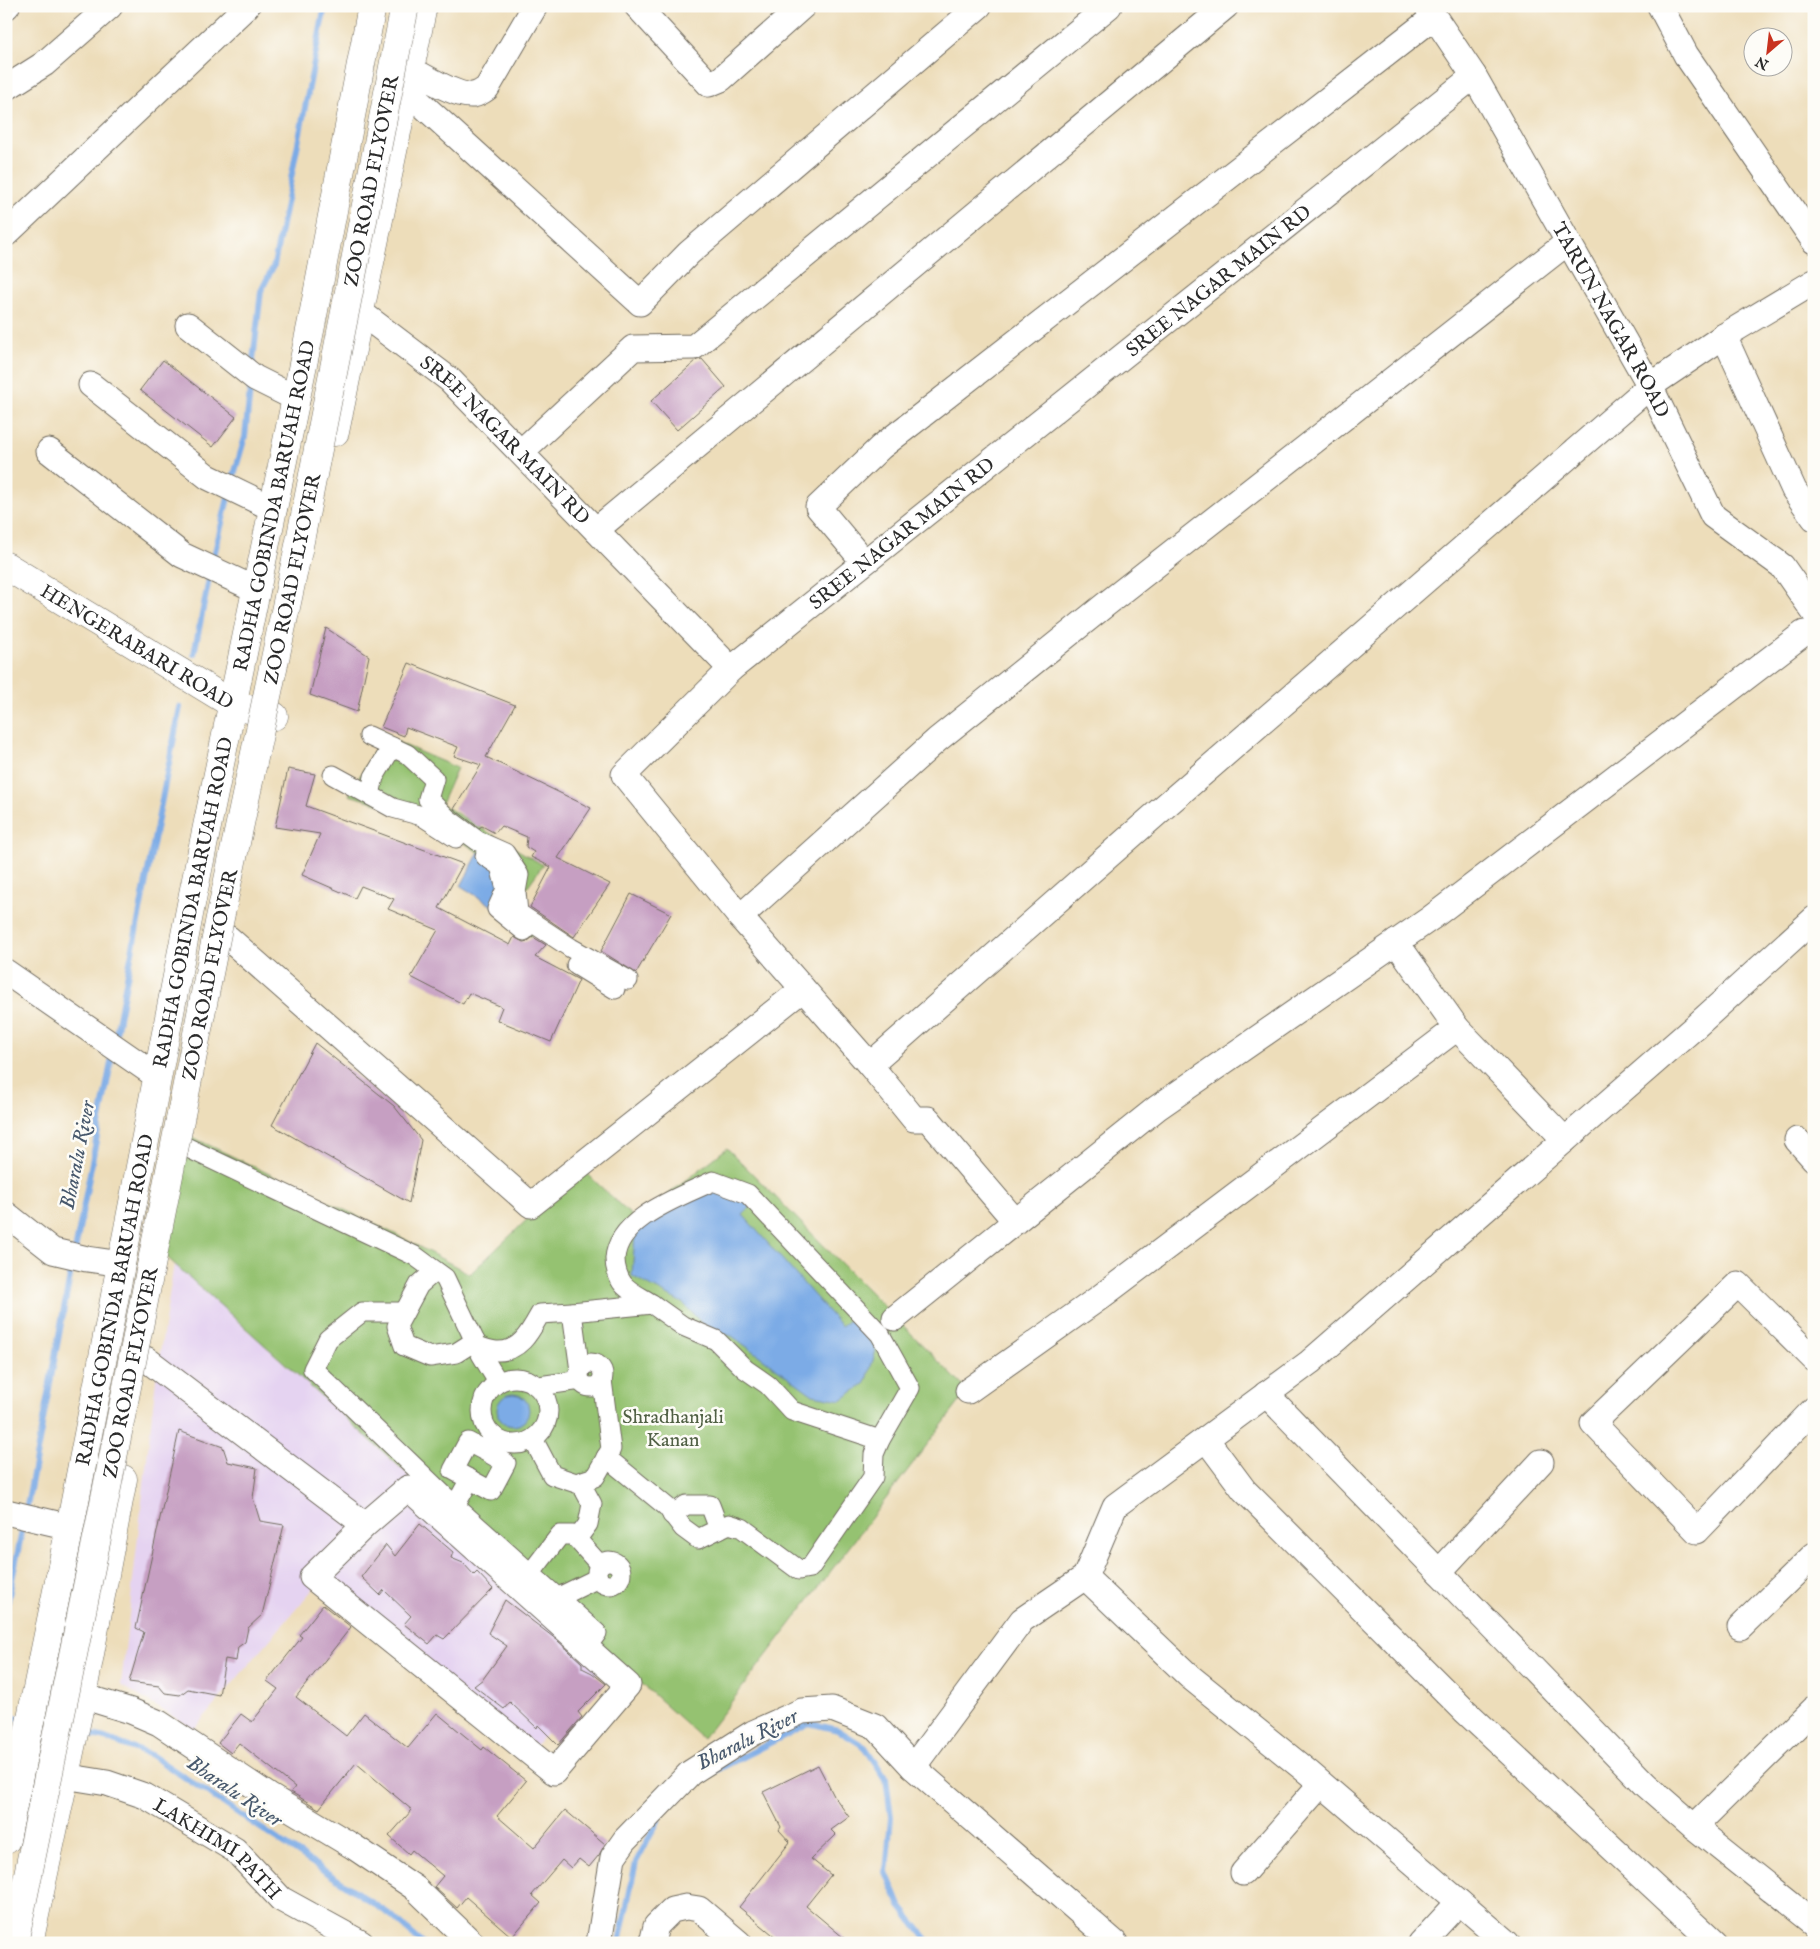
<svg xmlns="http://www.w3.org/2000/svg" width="1820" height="1949" viewBox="0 0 1820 1949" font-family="'IM FELL English',serif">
  <rect width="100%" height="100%" fill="#fdfcf7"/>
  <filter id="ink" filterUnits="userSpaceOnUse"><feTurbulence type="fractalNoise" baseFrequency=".02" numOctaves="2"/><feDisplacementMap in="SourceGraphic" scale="10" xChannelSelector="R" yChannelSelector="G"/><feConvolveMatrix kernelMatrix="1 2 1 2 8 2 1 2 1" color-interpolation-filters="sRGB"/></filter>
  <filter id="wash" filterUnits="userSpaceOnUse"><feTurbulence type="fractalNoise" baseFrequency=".0096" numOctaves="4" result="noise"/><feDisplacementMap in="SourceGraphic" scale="20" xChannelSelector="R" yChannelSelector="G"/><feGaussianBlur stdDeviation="1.12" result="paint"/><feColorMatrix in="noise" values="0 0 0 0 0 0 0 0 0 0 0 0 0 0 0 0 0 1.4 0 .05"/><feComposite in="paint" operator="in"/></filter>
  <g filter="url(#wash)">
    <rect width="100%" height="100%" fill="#edddba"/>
    <!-- built -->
    <path fill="#e5d3f1" d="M174 1264 410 1477 601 1669 531 1751 319 1582 194 1729 121 1685 156 1379Z"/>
    <!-- green -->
    <g fill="#95c271" stroke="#60764e">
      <path d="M383 736 457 768 441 804 543 865 512 908 538 927 531 937 497 909 506 889 500 866 422 816 349 795Z"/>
      <path d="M173 1128 395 1234 470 1274 581 1168 636 1220 727 1148 968 1391 703 1739 151 1243Z"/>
    </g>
    <!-- water -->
    <g fill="#7cabe6" stroke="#546b88">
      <path d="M479 852 500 866 497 909 461 886Z"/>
      <path d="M712 1190 756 1201 743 1215 841 1326 854 1317 876 1350 866 1383 841 1400 813 1395 732 1336 708 1330 684 1304 632 1276 636 1220Z"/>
      <circle cx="513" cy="1410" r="16"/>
    </g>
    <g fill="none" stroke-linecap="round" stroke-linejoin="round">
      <!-- stream -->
      <g stroke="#7cabe6" stroke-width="6">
        <path d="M252 369 261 291 274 265 325 6"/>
        <path d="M232 482 245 437 251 381"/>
        <path d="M212 564 229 494"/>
        <path d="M194 654 210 574"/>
        <path d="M115 1039 180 707"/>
        <path d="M75 1251 113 1052"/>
        <path d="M26 1511 73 1260"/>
        <path d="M6 1610 24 1521"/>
        <path d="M6 1716 25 1720"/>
        <path d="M81 1732 105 1738 151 1755 392 1916 422 1943"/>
        <path d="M711 1773 809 1723 838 1730 865 1747 886 1779 891 1817 886 1872 900 1906 930 1943"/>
        <path d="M619 1943 636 1862 658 1821"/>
      </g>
    </g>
    <g id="blocks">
      <!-- building -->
      <g fill="#c69fc2">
        <path d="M702 359 726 387 677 430 651 401 697 360Z"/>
        <path d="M163 360 236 417 213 447 140 390Z"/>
        <path d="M326 628 369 656 357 712 310 695Z"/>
        <path d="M409 663 515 705 486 757 591 808 558 858 610 884 574 937 530 907 551 867 531 857 534 852 526 847 527 837 501 826 495 833 482 826 479 828 454 809 481 765 454 756 458 747 406 727 404 736 381 727Z"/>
        <path d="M288 769 315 774 306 806 463 864 439 908 510 945 514 937 523 942 528 941 533 937 546 945 535 957 579 980 551 1042 497 1020 502 1007 469 993 463 1004 411 977 438 930 388 909 394 899 361 886 355 898 302 875 320 834 275 827Z"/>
        <path d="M631 894 671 914 636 973 601 951Z"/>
        <path d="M315 1043 394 1106 421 1140 409 1203 272 1125Z"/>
        <path d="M179 1431 223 1447 228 1462 257 1468 253 1498 260 1521 284 1525 262 1615 248 1628 245 1642 238 1647 236 1661 225 1659 219 1695 188 1689 180 1695 165 1693 159 1686 129 1682 144 1632 136 1628Z"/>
        <path d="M420 1524 453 1552 451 1558 463 1563 474 1575 477 1572 493 1589 444 1639 437 1635 429 1644 404 1624 411 1616 384 1590 380 1595 361 1577 386 1545 395 1556Z"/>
        <path d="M505 1600 557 1640 582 1663V1668L592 1673 606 1684 578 1712 582 1717 558 1745 538 1725 537 1728 510 1702 504 1709 474 1686 483 1679 507 1646 488 1633Z"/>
        <path d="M323 1605 351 1627 296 1697 346 1736 364 1713 408 1748 437 1713 482 1750 484 1747 526 1781 497 1816 534 1848 565 1810 605 1844 599 1855 589 1867 579 1859 571 1868 562 1860 532 1895 541 1903 512 1937 466 1897 457 1908 434 1887 443 1876 412 1850 409 1854 389 1836 412 1810 356 1763 319 1809 291 1792 295 1787 239 1743 231 1753 218 1743 241 1714 252 1722 278 1689 267 1681 302 1637 299 1635Z"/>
        <path d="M818 1765 834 1796 849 1817 831 1830 836 1835 811 1859 831 1875 806 1906 850 1943H783L739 1907 790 1842 779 1830 781 1827 763 1792Z"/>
      </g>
    </g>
  </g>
  <g filter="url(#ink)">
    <use href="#blocks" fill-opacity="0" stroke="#6f695d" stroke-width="1"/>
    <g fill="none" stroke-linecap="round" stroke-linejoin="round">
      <!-- pedestrian casing -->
      <g stroke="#6f695d" stroke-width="21">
        <g id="pedestrian">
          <path d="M369 736 407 754 434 779 428 799 448 819 478 841 505 853 519 875 516 892 518 913 571 948 628 980"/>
          <path d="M333 775 393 808 422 816 456 838"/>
          <path d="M370 795 374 777 392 747"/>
          <path d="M485 856 500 866 506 889 497 909 524 931"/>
          <path d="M576 965 615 989"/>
          <path d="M186 1147 415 1256 445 1278 481 1354 498 1382"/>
          <path d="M435 1271 419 1285 397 1326 404 1346 430 1357 456 1353 475 1341"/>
          <path d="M652 1304 683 1326 716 1340 745 1369 768 1385 792 1411 880 1440"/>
          <path d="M404 1312H362L328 1339 313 1369 455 1506 470 1479"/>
          <path d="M572 1312 652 1304C643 1298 629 1292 623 1284 618 1278 615 1267 615 1259 617 1218 680 1197 713 1181L748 1194 880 1334 910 1388 880 1440 874 1454 873 1477 810 1568 799 1570 742 1528 729 1524 698 1539 683 1528 667 1507 606 1457"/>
          <path d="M477 1346C484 1348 491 1351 497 1351 520 1352 530 1332 540 1314L572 1312 580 1371 574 1381 539 1386"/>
          <circle cx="591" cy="1375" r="12"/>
          <circle cx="515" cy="1411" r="33"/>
          <path d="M533 1439 552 1475 576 1483 595 1477 611 1449 602 1380"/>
          <path d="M485 1451 468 1442 453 1470 491 1491 506 1463 485 1451 494 1436"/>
          <path d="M455 1506 597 1633 586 1648"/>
          <path d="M672 1515 686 1505H710L719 1529"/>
          <path d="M577 1539 588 1524 592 1504 580 1482"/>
          <circle cx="609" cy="1573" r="12"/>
          <path d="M530 1574 560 1535H573L600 1565"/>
          <path d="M557 1598 598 1578"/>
        </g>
      </g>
      <!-- minor casing -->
      <g stroke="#6f695d" stroke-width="27">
        <g id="minor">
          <path d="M637 6 709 84 721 79 803 6"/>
          <path id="s1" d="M1427 6 1474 76 1650 386 1713 516 1782 566 1814 612"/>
          <path d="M1660 6 1686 55 1814 241"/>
          <path d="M6 7 7 6"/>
          <path d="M410 69C426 77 457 97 473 95 479 94 483 91 487 88L535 6"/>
          <path d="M6 88 44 64 110 6"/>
          <path d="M406 90 640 303 689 253 979 6"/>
          <path d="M6 234 247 6"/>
          <path id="s2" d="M360 312 450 380 731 669 1474 76"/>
          <path d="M188 325 255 378 297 399"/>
          <path d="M1724 336 1794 490 1814 518"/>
          <path d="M91 385 208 477 274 509"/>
          <path d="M49 451 182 555 257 590"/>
          <path d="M521 452 633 348 694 347 1109 6"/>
          <path d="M596 530 1226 6"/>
          <path d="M864 562 818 507 881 447 1434 17"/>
          <path d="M731 669 624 775 740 917 870 1065 914 1119H928L1015 1221"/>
          <path d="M740 917 937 740 1105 605 1568 242"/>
          <path d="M228 938 531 1205 803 989"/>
          <path d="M6 972 158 1077"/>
          <path d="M1457 1028 1565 1140"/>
          <path d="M870 1065 1164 807 1650 386 1724 336 1814 282"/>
          <path d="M1797 1140 1814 1159"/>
          <path d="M6 1214 53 1251 87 1259 122 1264"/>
          <path d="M895 1318 1157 1108 1431 918 1804 633 1814 634"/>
          <path d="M146 1359 365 1525 408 1488 628 1685 554 1772 312 1577 365 1525"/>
          <path d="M1814 1359 1738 1284 1593 1423 1697 1531 1814 1409"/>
          <path d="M968 1391 1099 1298 1457 1028 1396 942"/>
          <path d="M1266 1394 1646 1785 1694 1827 1814 1923"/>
          <path d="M1206 1439 1244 1490 1464 1710 1714 1943"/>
          <path d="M6 1512 70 1527"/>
          <path d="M1439 1572 1541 1462"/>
          <path d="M1085 1577 1189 1676 1309 1773 1507 1943"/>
          <path d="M1740 1627 1814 1555"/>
          <path d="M82 1696 131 1711 159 1723 269 1796 354 1847 415 1888 472 1943"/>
          <path d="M6 1741 24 1754"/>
          <path d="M913 1767 1022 1620 1085 1577 1115 1506 1310 1362 1696 1026 1814 919"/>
          <path id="s3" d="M64 1776 107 1783 145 1796 235 1850 281 1899 361 1943"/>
          <path d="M1694 1827 1814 1709"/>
          <path d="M1243 1873 1321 1784"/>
          <path d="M599 1943 613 1857 625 1840 690 1773 753 1733 802 1711 832 1709 875 1726 913 1767 1115 1943"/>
          <path d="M652 1943 656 1926 672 1910 686 1907 699 1909 739 1943"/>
          <path d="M1421 1943 1459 1902"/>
        </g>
      </g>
      <!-- tertiary casing -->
      <g stroke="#6f695d" stroke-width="29">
        <g id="tertiary">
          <path d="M335 432 423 6"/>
          <path id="s4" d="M6 1840 70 1527 193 894 312 321 372 6"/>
          <path d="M29 1943 82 1696 123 1479"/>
        </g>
      </g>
      <!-- secondary casing -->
      <g stroke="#6f695d" stroke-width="29">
        <g id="secondary">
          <path id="s5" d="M6 566 234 705 274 716"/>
        </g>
      </g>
      <!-- pedestrian -->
      <use href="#pedestrian" stroke="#fff" stroke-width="19"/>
      <!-- minor -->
      <use href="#minor" stroke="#fff" stroke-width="25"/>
      <!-- tertiary -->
      <use href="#tertiary" stroke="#fff" stroke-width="28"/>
      <!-- secondary -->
      <use href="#secondary" stroke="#fff" stroke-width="28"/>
      <!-- secondary-bridge casing -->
      <g stroke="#6f695d" stroke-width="29" stroke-linecap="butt">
        <g id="secondary-bridge">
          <path id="s6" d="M14 1943 98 1533 220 918 300 541 405 6"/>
        </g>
      </g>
      <!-- secondary-bridge -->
      <use href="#secondary-bridge" stroke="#fff" stroke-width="28"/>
    </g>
  </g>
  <g text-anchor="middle" stroke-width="5" stroke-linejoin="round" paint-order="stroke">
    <!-- street labels -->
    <g font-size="20" fill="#2b2b2b" stroke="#fdfcf7">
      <text dy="7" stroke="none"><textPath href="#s6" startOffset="1798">ZOO ROAD FLYOVER</textPath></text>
      <text dy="7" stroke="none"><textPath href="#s2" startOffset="1139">SREE NAGAR MAIN RD</textPath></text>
      <text dy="7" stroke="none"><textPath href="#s1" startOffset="364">TARUN NAGAR ROAD</textPath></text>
      <text dy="7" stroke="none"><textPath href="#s2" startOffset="194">SREE NAGAR MAIN RD</textPath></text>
      <text dy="7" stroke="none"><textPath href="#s4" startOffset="1361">RADHA GOBINDA BARUAH ROAD</textPath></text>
      <text dy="7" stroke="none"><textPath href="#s2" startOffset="734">SREE NAGAR MAIN RD</textPath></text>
      <text dy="7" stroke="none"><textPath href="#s6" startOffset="1392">ZOO ROAD FLYOVER</textPath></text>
      <text dy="7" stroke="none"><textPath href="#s5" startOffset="154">HENGERABARI ROAD</textPath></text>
      <text dy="7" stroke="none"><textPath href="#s4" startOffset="956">RADHA GOBINDA BARUAH ROAD</textPath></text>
      <text dy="7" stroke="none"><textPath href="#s6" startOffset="988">ZOO ROAD FLYOVER</textPath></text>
      <text dy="7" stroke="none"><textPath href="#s4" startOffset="551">RADHA GOBINDA BARUAH ROAD</textPath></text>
      <text dy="7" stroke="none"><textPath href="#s6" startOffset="582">ZOO ROAD FLYOVER</textPath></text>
      <text dy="7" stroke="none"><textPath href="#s3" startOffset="174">LAKHIMI PATH</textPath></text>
    </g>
    <!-- park labels -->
    <g font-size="20" fill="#506044" stroke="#fdfcf7">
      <text x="673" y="1423">Shradhanjali<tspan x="673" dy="23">Kanan</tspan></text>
    </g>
    <!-- water labels -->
    <g font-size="21" font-style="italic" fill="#47586c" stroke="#fdfcf7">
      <text transform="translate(77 1155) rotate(-79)" y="7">Bharalu River</text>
      <text transform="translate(747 1739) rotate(-27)" y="7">Bharalu River</text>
      <text transform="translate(235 1791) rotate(34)" y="7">Bharalu River</text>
    </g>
  </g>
  <!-- margin -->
  <rect width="1820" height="1949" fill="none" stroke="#fdfcf7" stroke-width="25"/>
  <!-- north arrow -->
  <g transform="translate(1768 52) rotate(208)"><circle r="24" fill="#fdfcf7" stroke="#a9a8a5"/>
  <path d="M0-4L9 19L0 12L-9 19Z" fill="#c8321e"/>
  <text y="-8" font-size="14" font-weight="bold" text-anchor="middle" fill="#2b2b2b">N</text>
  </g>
</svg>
